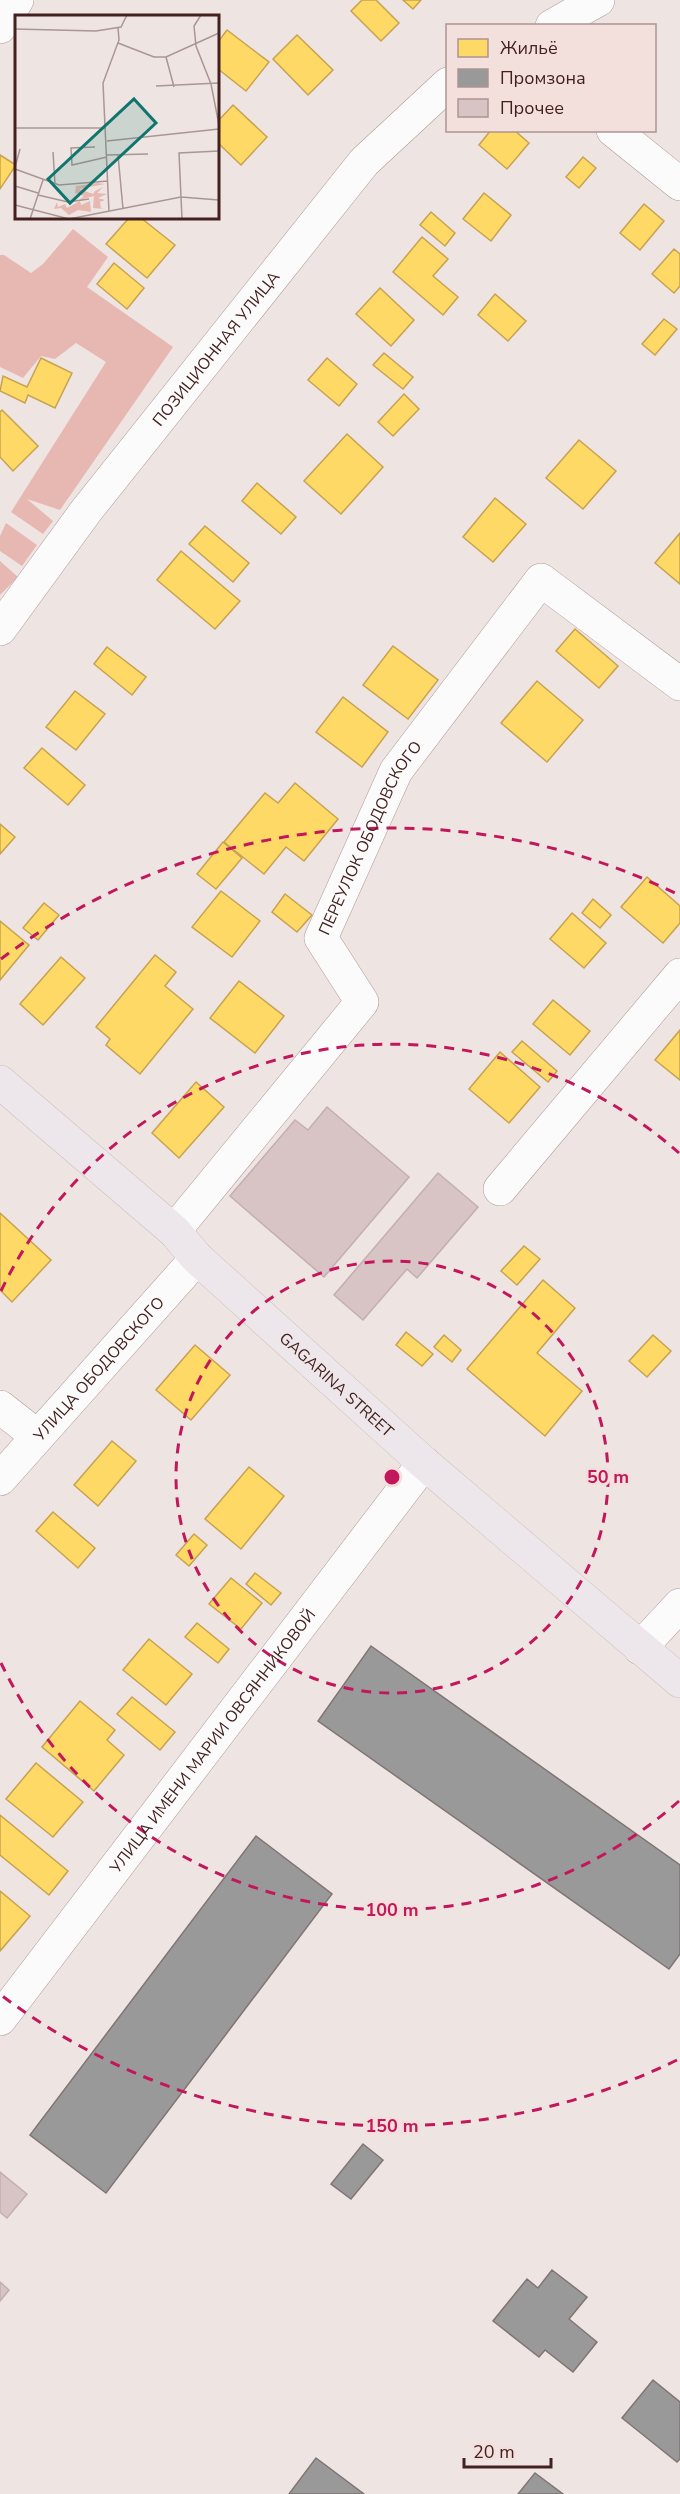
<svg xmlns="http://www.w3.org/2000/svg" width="680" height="2494" viewBox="0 0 680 2494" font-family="'Nunito Sans',sans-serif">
  <rect width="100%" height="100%" fill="#eee4e2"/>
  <!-- forest -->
  <g fill="#e7b8b2">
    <path d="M73 229 108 257 87 287 173 347 60 510 27 499 53 521 43 534 11 512 106 362 76 343 55 359 41 356 23 378 0 367V255H4L31 273 43 264Z"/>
    <path d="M6 523 37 545 22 566 0 551V536Z"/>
    <path d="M0 561 18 577 0 595Z"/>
  </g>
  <!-- homes -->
  <g fill="#ffd966" stroke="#c7a250" stroke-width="1.5">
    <path d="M362 0H376L399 23 381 41 351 11Z"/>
    <path d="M403 0H421L413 9Z"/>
    <path d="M227 30 269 62 246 91 218 69V42Z"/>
    <path d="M297 35 333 70 308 95 273 59Z"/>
    <path d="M233 105 267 137 241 165 218 143V121Z"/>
    <path d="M491 130H514L529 143 507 169 479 145Z"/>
    <path d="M0 155 16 165 0 189Z"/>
    <path d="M583 157 596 168 579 188 566 177Z"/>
    <path d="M484 193 511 215 491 241 463 219Z"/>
    <path d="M644 204 664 221 640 250 620 233Z"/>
    <path d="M431 212 455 233 445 246 420 225Z"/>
    <path d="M129 218H141L175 245 147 278 106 244Z"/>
    <path d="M422 237 448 259 433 276 458 297 443 315 393 272Z"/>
    <path d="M674 249 680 254V286L674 293 652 274Z"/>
    <path d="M114 263 144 288 127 309 97 284Z"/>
    <path d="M380 288 414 320 391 346 356 314Z"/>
    <path d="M495 294 526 321 508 341 478 315Z"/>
    <path d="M664 319 677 329 655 355 642 344Z"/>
    <path d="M384 353 413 377 403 389 373 365Z"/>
    <path d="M41 358 72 373 55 408 28 395 25 403 0 391 3 376 27 387Z"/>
    <path d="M327 358 357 384 339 406 308 380Z"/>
    <path d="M404 394 419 409 393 436 378 422Z"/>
    <path d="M2 410 38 446 13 471 0 457V412Z"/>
    <path d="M347 434 383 467 341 514 304 481Z"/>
    <path d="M579 440 616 471 583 509 546 478Z"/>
    <path d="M257 483 296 517 281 534 242 501Z"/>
    <path d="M495 498 526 524 493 562 463 537Z"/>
    <path d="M205 526 249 563 233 582 189 544Z"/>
    <path d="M680 533V584L655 563Z"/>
    <path d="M181 551 240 601 215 629 157 580Z"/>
    <path d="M575 629 618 666 599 688 556 651Z"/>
    <path d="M393 646 438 680 408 719 363 685Z"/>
    <path d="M107 647 146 677 132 695 94 664Z"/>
    <path d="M537 681 583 720 547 762 501 723Z"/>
    <path d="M75 691 105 714 76 750 46 727Z"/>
    <path d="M343 697 388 732 362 767 316 732Z"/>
    <path d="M42 748 85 785 68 805 24 768Z"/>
    <path d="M295 783 338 819 304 861 286 847 264 874 224 842 265 793 278 803Z"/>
    <path d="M0 824 15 837 0 854Z"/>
    <path d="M223 842 242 858 216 889 197 874Z"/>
    <path d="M647 877 680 906V923L663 943 621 907Z"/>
    <path d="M221 891 260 921 232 957 192 927Z"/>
    <path d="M285 894 312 915 297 932 272 912Z"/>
    <path d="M593 899 611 915 600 928 582 913Z"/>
    <path d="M44 903 59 915 38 940 23 928Z"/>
    <path d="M572 913 606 943 584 968 550 939Z"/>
    <path d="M0 921 29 945 0 980Z"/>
    <path d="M155 955 176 972 165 986 193 1009 140 1074 106 1045 110 1039 96 1027Z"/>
    <path d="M61 957 85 978 43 1025 20 1004Z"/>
    <path d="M239 981 284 1016 255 1053 210 1018Z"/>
    <path d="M553 1000 590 1031 570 1055 533 1024Z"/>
    <path d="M680 1030V1080L655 1060Z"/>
    <path d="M522 1041 557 1071 548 1082 512 1052Z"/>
    <path d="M500 1052 540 1087 509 1123 469 1089Z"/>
    <path d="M196 1082 224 1107 179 1158 152 1133Z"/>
    <path d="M0 1213 51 1260 12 1302 0 1290Z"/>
    <path d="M524 1246 540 1259 517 1285 501 1271Z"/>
    <path d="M543 1280 575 1308 537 1353 582 1391 545 1436 467 1369Z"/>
    <path d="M406 1332 433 1354 422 1366 396 1345Z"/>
    <path d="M444 1335 461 1350 452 1362 434 1347Z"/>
    <path d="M653 1335 671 1351 647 1377 629 1361Z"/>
    <path d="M195 1345 230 1375 191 1420 156 1390Z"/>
    <path d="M112 1441 136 1461 98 1506 74 1485Z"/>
    <path d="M249 1467 284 1496 241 1549 205 1519Z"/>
    <path d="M53 1512 95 1548 78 1568 36 1531Z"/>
    <path d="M194 1534 207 1545 189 1566 176 1555Z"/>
    <path d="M255 1573 281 1593 271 1605 246 1584Z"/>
    <path d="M231 1578 262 1603 241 1629 209 1604Z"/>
    <path d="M197 1623 229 1649 218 1663 185 1637Z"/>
    <path d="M149 1639 192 1674 166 1705 123 1670Z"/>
    <path d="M132 1697 175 1732 160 1750 117 1714Z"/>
    <path d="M80 1701 115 1730 107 1740 124 1755 94 1791 42 1747Z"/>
    <path d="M36 1763 83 1802 53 1837 6 1799Z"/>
    <path d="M0 1815 68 1871 49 1895 0 1855Z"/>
    <path d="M0 1891 30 1916 0 1951Z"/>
  </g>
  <!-- industry -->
  <g fill="#999" stroke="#807574" stroke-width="1.5">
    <path d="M371 1646 680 1865V1954L669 1969 318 1721Z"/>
    <path d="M256 1836 332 1894 106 2193 30 2135Z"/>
    <path d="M363 2144 383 2160 351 2199 331 2184Z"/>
    <path d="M552 2270 587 2297 569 2319 597 2342 573 2372 545 2350 539 2357 493 2321 527 2279 538 2288Z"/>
    <path d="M653 2380 680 2402V2459L677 2462 622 2418Z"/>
    <path d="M316 2458 364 2494H289Z"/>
    <path d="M535 2473 563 2494H518Z"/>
  </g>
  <!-- building -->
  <g fill="#d8c3c5" stroke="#c3aeb0" stroke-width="1.5">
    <path d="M327 1107 409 1177 324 1277 230 1196 295 1120 308 1130Z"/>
    <path d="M438 1173 478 1207 417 1278 407 1269 363 1320 334 1295Z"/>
    <path d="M0 2172 27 2194 7 2218 0 2212Z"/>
    <path d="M0 2282 9 2290 0 2301Z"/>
  </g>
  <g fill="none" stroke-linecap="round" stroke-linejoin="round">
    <!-- minor casing -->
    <g stroke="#ae9a97" stroke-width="34">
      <g id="minor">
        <path d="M552 26 598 0"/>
        <path d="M0 27 17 0"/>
        <path d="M613 130 680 184"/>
        <path id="s1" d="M0 629 86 511 364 162 448 84"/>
        <path d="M500 1189 680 975"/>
        <path id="s2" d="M174 1231 362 1002 321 938 396 771 541 580 680 684"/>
        <path d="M0 1407 37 1436"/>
        <path id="s3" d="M0 1479 197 1258"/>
        <path d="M640 1648 680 1605"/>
        <path id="s4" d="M0 2019 424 1463"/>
      </g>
    </g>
    <!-- major casing -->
    <g stroke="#ccc1bf" stroke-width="34">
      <g id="major">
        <path id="s5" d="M0 1082 174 1231 197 1258 424 1463 680 1681"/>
      </g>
    </g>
    <!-- minor -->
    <use href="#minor" stroke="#fcfbfb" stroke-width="33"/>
    <!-- major -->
    <use href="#major" stroke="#ede7eb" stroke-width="33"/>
  </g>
  <!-- distance rings -->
  <g fill="none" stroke="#c2185b" stroke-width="3" stroke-dasharray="10 8">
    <circle cx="392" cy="1477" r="216"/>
    <path d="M679 1801A433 433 0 0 1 1 1663M1 1291A433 433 0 0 1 679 1153"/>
    <path d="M677 2060A649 649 0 0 1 1 1995M1 959A649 649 0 0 1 677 894"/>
  </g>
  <g text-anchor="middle" stroke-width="6" stroke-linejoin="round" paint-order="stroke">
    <!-- street labels -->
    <g font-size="16" fill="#44211e" stroke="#f3e0dd">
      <text dy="6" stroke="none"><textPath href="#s1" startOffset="354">ПОЗИЦИОННАЯ УЛИЦА</textPath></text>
      <text dy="6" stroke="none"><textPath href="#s2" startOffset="484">ПЕРЕУЛОК ОБОДОВСКОГО</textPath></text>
      <text dy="6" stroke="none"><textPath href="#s3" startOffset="148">УЛИЦА ОБОДОВСКОГО</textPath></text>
      <text dy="6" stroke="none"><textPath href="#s5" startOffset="453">GAGARINA STREET</textPath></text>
      <text dy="6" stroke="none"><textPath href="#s4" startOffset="350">УЛИЦА ИМЕНИ МАРИИ ОВСЯННИКОВОЙ</textPath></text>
    </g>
  </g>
  <!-- overview -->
  <g transform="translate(15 15)">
    <rect width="204" height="204" fill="#eee4e2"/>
    <path d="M82 168 90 169 64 174 78 179 80 176 88 172 82 178 92 179 83 183 90 185 85 187 86 194H91L78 193 79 181 64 185 69 181 60 178 61 171ZM65 186 66 190 75 186 76 197 63 195 54 200 46 193 39 194 42 187 43 192 50 189 52 193Z" fill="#e7b8b2"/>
    <path fill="none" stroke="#aa9694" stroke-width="1.5" d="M186 0 179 11 181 31 196 69 204 110M0 14 81 16 106 12 112 0M103 28 139 42H151L204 18M151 42 159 72M141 71 204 68M0 113H91M92 126 204 114M80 132 56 133 57 150 92 142M38 137 40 169M92 140 133 139M103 140 108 194M0 152 5 134M0 154 44 170 93 166M0 171 23 178M23 180 53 187 74 184M0 190 54 204 166 182 204 185M94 197 88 68 104 25 103 13M15 204 28 165M167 204 164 138 204 136"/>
    <path fill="#0f766e" fill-opacity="0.15" stroke="#0f766e" stroke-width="3" d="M119 84 141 108 55 188 33 164Z"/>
    <rect width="204" height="204" fill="none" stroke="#44211e" stroke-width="3"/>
  </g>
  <circle cx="392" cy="1477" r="9" fill="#c2185b" stroke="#f3e0dd" stroke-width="3"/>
  <g font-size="18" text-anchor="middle" font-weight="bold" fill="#c2185b" stroke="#f3e0dd" stroke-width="6" stroke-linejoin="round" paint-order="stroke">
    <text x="608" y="1483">50 m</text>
    <text x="392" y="1916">100 m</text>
    <text x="392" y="2132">150 m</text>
  </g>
  <!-- legend -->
  <rect x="446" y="24" width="210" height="108" fill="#f3e0dd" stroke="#ad9491" stroke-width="1.5"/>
  <rect x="458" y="39" width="30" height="18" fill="#ffd966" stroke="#ad9491" stroke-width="1.5"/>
  <text x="500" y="54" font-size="18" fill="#44211e">Жильё</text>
  <rect x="458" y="69" width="30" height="18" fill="#999999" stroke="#ad9491" stroke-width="1.5"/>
  <text x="500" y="84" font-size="18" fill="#44211e">Промзона</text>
  <rect x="458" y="99" width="30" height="18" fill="#d8c3c5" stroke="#ad9491" stroke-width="1.5"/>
  <text x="500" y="114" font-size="18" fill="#44211e">Прочее</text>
  <!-- scale -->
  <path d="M464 2458v9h87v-9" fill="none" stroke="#44211e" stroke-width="3"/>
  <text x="473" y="2458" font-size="18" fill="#44211e" stroke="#f3e0dd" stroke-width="4.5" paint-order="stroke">20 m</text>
</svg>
